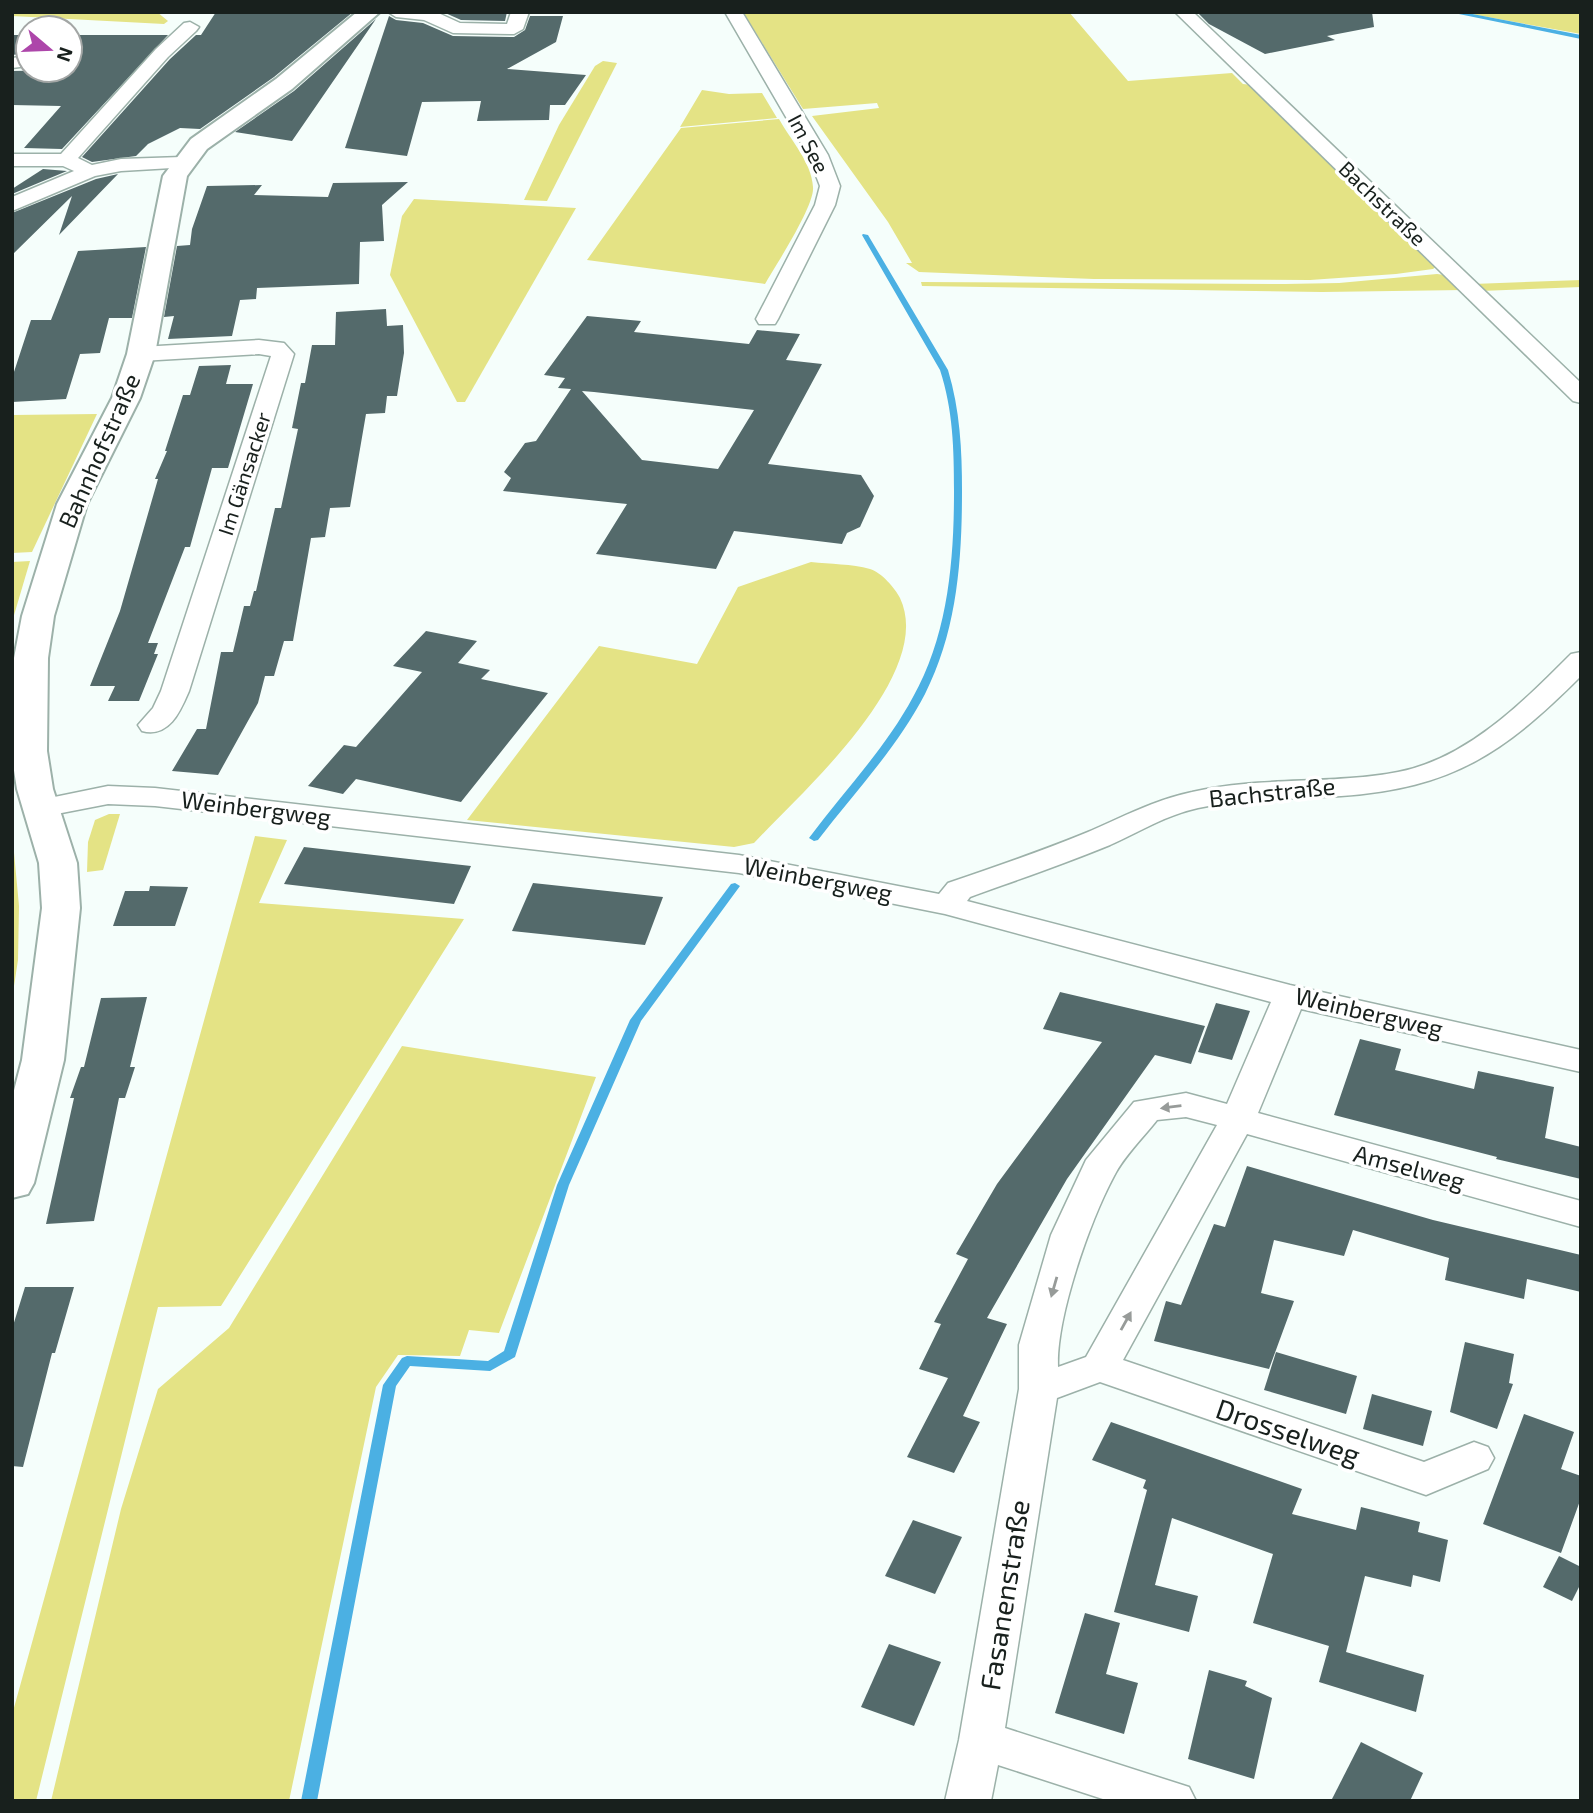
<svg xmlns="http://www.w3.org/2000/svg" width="1593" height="1813" viewBox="0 0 1593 1813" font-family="'Exo 2',sans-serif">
  <rect width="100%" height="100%" fill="#f5fefb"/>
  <!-- green -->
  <g fill="#e4e385">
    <path d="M12 12H157L168 21 164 24 12 16Z"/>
    <path d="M743 12H1069L1128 81 1232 73 1243 84 1252 85 1438 265 1433 269 1396 274 1310 280 1094 279 919 272 906 263H912L888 222 812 116 879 108 877 103 803 109Z"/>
    <path d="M1460 12H1581V34Z"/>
    <path d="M603 61 617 63 547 201 524 200 559 125 595 66Z"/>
    <path d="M702 90 729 94 762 93 777 118 680 127Z"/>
    <path d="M779 119C790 139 812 163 813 187 815 205 776 265 765 284L587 260 681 128Z"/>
    <path d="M414 199 576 208 465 402H457L390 275 402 216Z"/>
    <path d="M1437 274 1445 275 1464 290 1322 292 922 286 921 282 1285 284 1339 283Z"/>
    <path d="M1581 280V287L1480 291 1473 284Z"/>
    <path d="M97 414 32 552 12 553V415Z"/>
    <path d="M30 561 12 622V562Z"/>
    <path d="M811 562C830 564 852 564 870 569 881 572 895 588 900 598 936 674 802 792 754 843L734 847 467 820 599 646 697 664 738 587Z"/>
    <path d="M109 814H120L103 870 87 872 88 842 95 820Z"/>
    <path d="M12 831 19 906 18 960 12 999Z"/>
    <path d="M255 836 287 840 259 903 464 919 221 1306 158 1307 36 1801H12V1715Z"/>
    <path d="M402 1046 596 1077 499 1333 469 1330 460 1356 398 1355 376 1387 289 1801H51L121 1509 158 1389 229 1328Z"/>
  </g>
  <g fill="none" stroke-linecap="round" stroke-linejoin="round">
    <!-- stream -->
    <g fill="#4bb0e3" fill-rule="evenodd">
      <path d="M1449 12H1462L1581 35V39Z"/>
      <path d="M863 234 868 235 948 370C960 410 962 450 962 491 962 561 957 631 925 694 897 748 854 793 818 840L814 841 809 838C844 791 885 749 913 697 948 635 954 561 954 491 954 449 953 410 940 370L862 235Z"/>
      <path d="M735 883 740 886 641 1021 569 1185 515 1357 490 1371 410 1366 396 1386 317 1801H301L383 1385 402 1358 407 1356 488 1361 504 1351 557 1185 630 1020 731 884Z"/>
    </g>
  </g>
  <!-- building -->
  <g fill="#546a6b" fill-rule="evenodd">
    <path d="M216 12H353L274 77 200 129 180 128 148 144 136 156 92 162 82 157 170 59 196 35H201Z"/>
    <path d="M443 12H507L505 21 461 20Z"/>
    <path d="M1197 12H1372L1374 27 1327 36 1335 40 1265 54 1209 24Z"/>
    <path d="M389 16 396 20 423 23 453 36 514 37 525 30 530 16H563L556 42 507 69 586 75 565 105H550L549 120 477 121 481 101 422 102 407 156 345 148Z"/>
    <path d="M376 19 292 141 235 132 294 91Z"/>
    <path d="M12 35H28V53L12 55Z"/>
    <path d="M70 35H168L62 149 24 148 61 106 12 105V71L70 70Z"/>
    <path d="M43 169 67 171 12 194V189Z"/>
    <path d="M118 174 59 235 72 196 12 255V213L96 179Z"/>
    <path d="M408 182 382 205 384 241 360 242 359 284 257 288 256 299 240 300 232 336 168 339 174 316 164 317 177 246 190 245 192 229 207 186 262 185 254 195 328 197 333 183Z"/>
    <path d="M146 247 132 318H109L100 353 80 354 66 399 12 402V378L31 320H51L78 251Z"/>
    <path d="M386 309 387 326 403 325 404 353 397 396H387L385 413 366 414 350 507 330 508 325 537 311 538 293 641H284L274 676H265L258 703 218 775 172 771 197 729H206L221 652H233L244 606H250L254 591H256L275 508H281L298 429 292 428 301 383H305L312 345H335L336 312Z"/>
    <path d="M587 316 641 321 634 332 749 344 757 330 800 334 786 360 822 364 768 464 861 475 874 496 860 527 847 533 842 544 734 531 716 569 596 554 627 504 503 491 511 478 504 472 525 443 536 441 571 389 558 388 565 378 544 375ZM582 391 594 392 754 410 718 469 642 460Z"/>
    <path d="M231 365 226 384H253L228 468H212L190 547H185L148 643H158L154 654H158L139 701H108L115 686H90L120 611 158 479H155L167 451H165L183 395H190L199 366Z"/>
    <path d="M426 631 477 641 458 663 490 670 481 679 548 693 461 802 356 779 343 794 308 786 344 745 356 747 422 672 393 666Z"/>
    <path d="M304 847 409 859 471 866 454 904 284 884Z"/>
    <path d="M533 883 663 897 645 945 512 931Z"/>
    <path d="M150 886 188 887 175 926H113L125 891H149Z"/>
    <path d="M1060 992 1205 1026 1191 1064 1155 1055 1067 1179 987 1318 1007 1324 963 1416 980 1422 954 1473 907 1457 948 1378 919 1369 941 1324 934 1322 968 1259 956 1254 997 1184 1102 1042 1043 1029Z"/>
    <path d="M147 997 130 1067H135L125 1098H119L94 1221 46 1224 74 1098H70L81 1067H84L101 998Z"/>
    <path d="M1216 1003 1250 1011 1232 1060 1198 1052Z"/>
    <path d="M1360 1039 1401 1049 1395 1070 1474 1089 1478 1071 1554 1087 1545 1138 1581 1147V1179L1496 1159 1497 1157 1334 1115Z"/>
    <path d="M1247 1166 1433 1220 1581 1255V1292L1527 1279 1524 1299 1445 1280 1449 1258 1353 1230 1344 1256 1274 1240 1261 1293 1294 1301 1269 1369 1154 1341 1166 1301 1181 1305 1214 1224 1225 1227Z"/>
    <path d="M25 1287H74L55 1353H52L23 1467 12 1466V1329Z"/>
    <path d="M1465 1342 1514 1354 1509 1383 1513 1384 1497 1429 1450 1412Z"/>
    <path d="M1276 1352 1357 1376 1346 1414 1264 1390Z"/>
    <path d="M1372 1394 1432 1411 1423 1446 1363 1429Z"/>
    <path d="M1524 1414 1574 1432 1561 1469 1581 1476V1498L1561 1553 1483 1524Z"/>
    <path d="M1111 1422 1302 1489 1292 1514 1356 1530 1361 1507 1420 1522 1418 1532 1448 1540 1440 1582 1413 1575 1411 1587 1365 1576 1346 1652 1424 1675 1416 1712 1319 1682 1329 1646 1253 1623 1273 1554 1172 1518 1155 1585 1198 1596 1189 1632 1114 1612 1147 1490 1143 1488 1146 1480 1092 1460Z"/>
    <path d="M913 1520 962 1537 935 1594 885 1576Z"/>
    <path d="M1559 1556 1581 1567V1583L1572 1601 1543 1587Z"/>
    <path d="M1085 1613 1120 1623 1106 1674 1138 1683 1124 1734 1055 1713Z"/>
    <path d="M889 1644 941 1662 914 1726 861 1707Z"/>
    <path d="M1209 1670 1247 1681 1245 1686 1272 1698 1254 1779 1188 1759Z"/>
    <path d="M1361 1742 1423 1773 1410 1801H1331Z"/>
  </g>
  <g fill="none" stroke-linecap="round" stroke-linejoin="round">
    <!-- street casing -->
    <g stroke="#9cb1a9" stroke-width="3">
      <g id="street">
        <path d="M388 12H436L460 23 507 24 511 12H529L523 29 514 34 453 33 424 20 396 17Z"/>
        <path d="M725 12H742L828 155 840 186 835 205 778 319 775 324H759L756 319 815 205 820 186 808 155Z"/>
        <path d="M1175 12H1193L1581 383V403L1573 401Z"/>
        <path d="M190 22 199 27 196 31 168 57 78 158 92 165 121 159 182 157 192 163 189 167 121 171 95 176 12 211V197L74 171 63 166H12V154H61L156 49 184 23Z"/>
        <path d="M28 56V66L12 68V58Z"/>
        <path d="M259 340 284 343 294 354 189 691C180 712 169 738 142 731L138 725 153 708 161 691 271 356 259 354 141 361 133 359 130 354 133 349 141 347Z"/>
        <path d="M1581 652V676C1504 753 1453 788 1341 796 1293 799 1245 798 1198 808 1166 815 1139 832 1110 845 1064 864 1017 880 970 897L967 901 1290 985 1581 1050V1072L1301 1009 1258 1113 1581 1201V1227L1247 1134 1123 1360 1424 1462 1474 1442 1488 1447 1494 1458 1488 1469 1426 1495 1100 1382 1057 1398 1005 1728 1189 1787 1196 1801H1109L998 1765 991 1801H945L959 1740 1019 1389V1345L1051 1235 1086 1160 1134 1102 1186 1093 1227 1104 1271 1002 945 914 739 873 155 806 108 804 41 817 30 814 26 808 30 802 108 786 155 788 739 855 939 894 948 883C995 867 1042 851 1088 832 1123 817 1154 800 1192 792 1259 776 1330 785 1398 772 1467 759 1523 702 1571 654ZM1186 1117 1217 1125 1086 1357 1058 1367C1056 1317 1090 1221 1114 1176 1124 1156 1143 1138 1157 1120Z"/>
      </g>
    </g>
    <!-- secondary casing -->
    <g stroke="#9cb1a9" stroke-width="4">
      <path id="secondary" d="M357 12H380L292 89 207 149 187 176 155 354 140 398 87 504 54 616 48 658 47 751 53 789 77 863 80 908 64 1060 34 1183 28 1194 12 1198V1098L22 1060 42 908 39 863 17 789 12 758 14 658 22 616 57 504 112 398 127 354 163 176 191 139 276 79Z"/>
    </g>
    <!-- street -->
    <use href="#street" fill="#fff" fill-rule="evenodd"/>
    <!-- secondary -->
    <use href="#secondary" fill="#fff" fill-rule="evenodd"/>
  </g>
  <!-- one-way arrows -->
  <defs><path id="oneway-solid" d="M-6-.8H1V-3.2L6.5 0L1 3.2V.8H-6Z" transform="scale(1.75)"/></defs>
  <g fill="#979b99">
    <use href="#oneway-solid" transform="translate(1171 1107) rotate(173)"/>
    <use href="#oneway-solid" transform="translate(1054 1287) rotate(106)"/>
    <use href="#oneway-solid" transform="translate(1126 1321) rotate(-61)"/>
  </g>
  <g text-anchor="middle" stroke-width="7" stroke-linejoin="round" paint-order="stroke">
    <!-- far-street labels -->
    <g font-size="21" fill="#18201d" stroke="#fff">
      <text transform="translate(808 144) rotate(62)" y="7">Im See</text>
      <text transform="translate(1382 204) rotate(44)" y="7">Bachstraße</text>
      <text transform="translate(245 474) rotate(-72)" y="7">Im Gänsacker</text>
    </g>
    <!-- street labels -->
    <g font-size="24" fill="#18201d" stroke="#fff">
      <text transform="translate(100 451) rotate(-66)" y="8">Bahnhofstraße</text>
      <text transform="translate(1272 793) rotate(-6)" y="8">Bachstraße</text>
      <text transform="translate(256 809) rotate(7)" y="8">Weinbergweg</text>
      <text transform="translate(818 880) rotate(11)" y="8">Weinbergweg</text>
      <text transform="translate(1369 1013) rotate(13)" y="8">Weinbergweg</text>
      <text transform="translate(1409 1168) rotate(15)" y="8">Amselweg</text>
    </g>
    <!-- near-street labels -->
    <g font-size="28" fill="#18201d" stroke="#fff">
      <text transform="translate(1288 1432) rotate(19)" y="10">Drosselweg</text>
      <text transform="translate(1005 1595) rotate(-81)" y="10">Fasanenstraße</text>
    </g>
  </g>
  <!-- border -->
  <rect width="1593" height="1813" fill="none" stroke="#18201d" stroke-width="28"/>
  <!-- north arrow -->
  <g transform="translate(49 49) rotate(109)"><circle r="33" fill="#ffffff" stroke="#a3a6a5" stroke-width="2"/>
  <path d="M0-5L12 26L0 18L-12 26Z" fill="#ad46aa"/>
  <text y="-10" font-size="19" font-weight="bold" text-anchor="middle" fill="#18201d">N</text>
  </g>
</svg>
